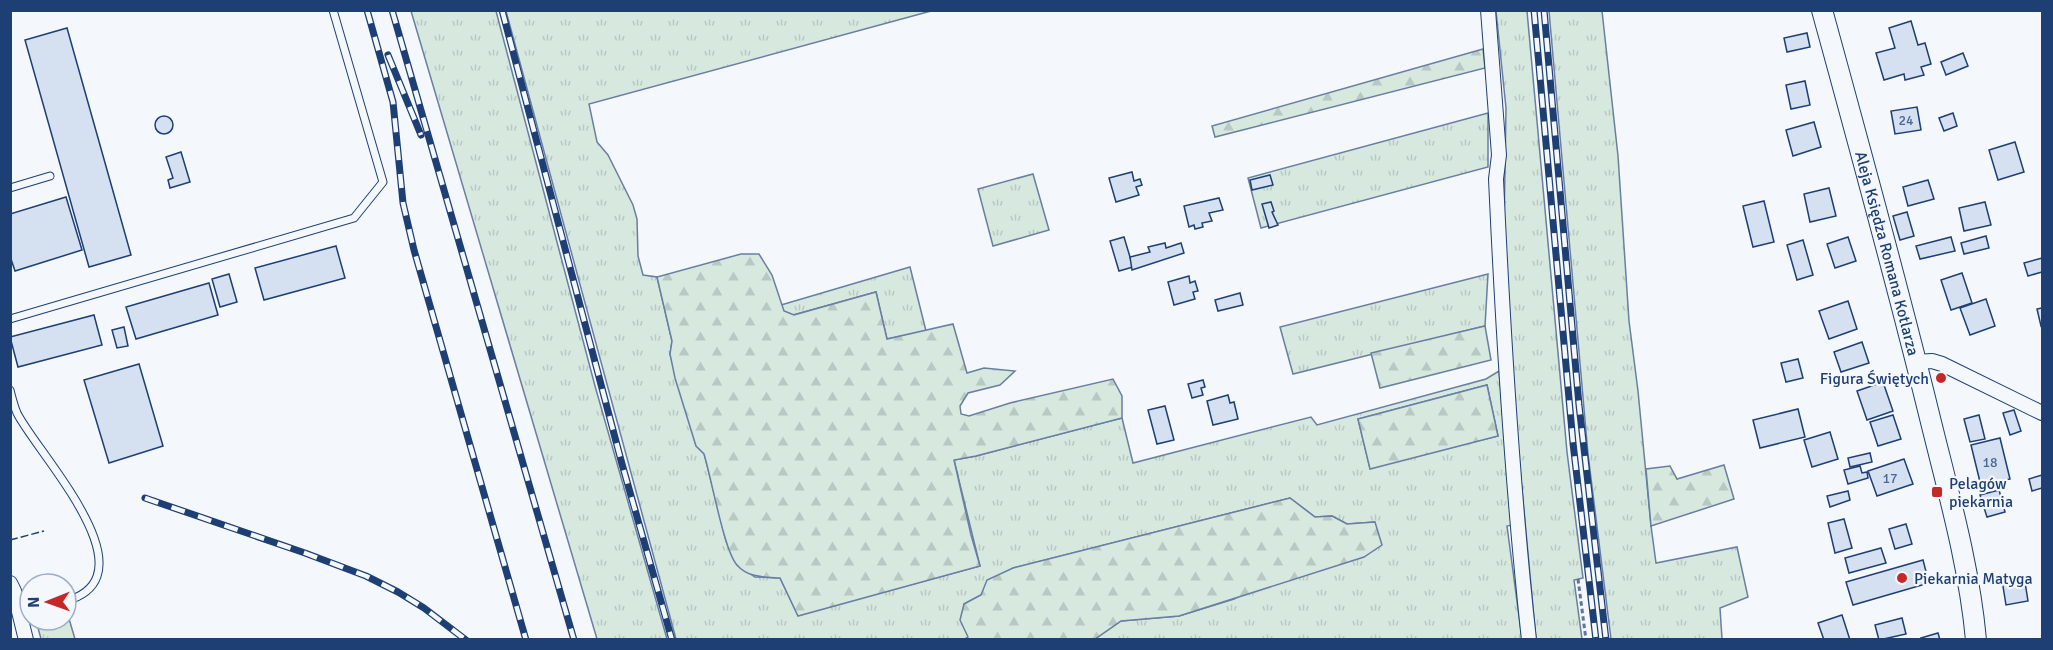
<svg xmlns="http://www.w3.org/2000/svg" width="2053" height="650" viewBox="0 0 2053 650" font-family="Signika,sans-serif">
  <defs>
    <pattern id="grass-tufts" width="24" height="20" patternUnits="userSpaceOnUse" patternTransform="scale(1.5)"><rect width="24" height="20" fill="#d7e8df"/><path d="M3 7l-1-3M5 7V3M7 7l1-3M15 17l-1-3M17 17v-4M19 17l1-3" fill="none" stroke="#b8c8c3"/></pattern>
    <pattern id="forest-firs" width="22" height="20" patternUnits="userSpaceOnUse" patternTransform="scale(1.5)"><rect width="22" height="20" fill="#d7e8df"/><path d="M5 1l3.5 6h-7zM16 11l3.5 6h-7z" fill="#b8c8c3"/></pattern>
  </defs>
  <rect width="100%" height="100%" fill="#f4f7fb"/>
  <!-- grass -->
  <g fill="url(#grass-tufts)" stroke="#687fa3" stroke-width="1.5" fill-rule="evenodd">
    <path d="M411 11H496L595 386 667 639H597Z"/>
    <path d="M506 11H931L589 104 597 142 608 155 633 205 637 219 638 256 643 275 657 277 672 341 670 354 696 445 704 453 726 541 737 565 755 577 780 578 798 615 980 566 954 460 976 456 1122 418 1133 463 1311 417 1317 425 1486 379 1499 371 1512 525 1507 526 1522 639H1095L1121 621 1179 616 1234 599 1375 522 1347 524 1332 516 1315 517 1290 498 1013 568 981 595 964 604 968 637 965 639H676ZM1487 385 1498 436 1370 468 1358 419Z"/>
    <path d="M1496 11H1527L1567 452 1583 578 1574 580 1582 639H1536L1516 425 1504 228 1506 108Z"/>
    <path d="M1549 11H1602L1618 156 1629 321 1638 391 1651 526 1656 563 1737 547 1748 597 1720 608 1722 639H1611L1588 454Z"/>
    <path d="M1488 113V167L1261 228 1248 178Z"/>
    <path d="M1033 174 1049 230 993 246 978 189Z"/>
    <path d="M910 267 926 331 887 339 876 292 793 315 783 311 781 305Z"/>
    <path d="M1488 274 1485 326 1293 374 1280 327Z"/>
    <path d="M67 612 75 639H41L37 624 41 620H66Z"/>
  </g>
  <!-- forest -->
  <g fill="url(#forest-firs)" stroke="#687fa3" stroke-width="1.5">
    <path d="M1483 49 1485 68 1215 137 1212 126Z"/>
    <path d="M741 254H759L772 275 784 311 794 315 876 292 887 339 953 324 967 373 984 368 1015 371 1000 385 968 393 960 406 961 414 969 416 1010 403 1113 379 1122 396V418L976 456 954 460 971 535 980 566 798 616 780 578C765 577 748 578 737 565 724 551 711 476 704 454L696 446 675 378 670 354 672 341 657 277Z"/>
    <path d="M1485 326 1491 360 1380 388 1371 353Z"/>
    <path d="M1487 385 1498 436 1370 469 1358 419Z"/>
    <path d="M1724 465 1734 499 1651 526 1646 469 1670 466 1677 479Z"/>
    <path d="M1290 498 1315 517 1332 516 1347 524 1375 522 1382 545 1364 557 1179 616 1121 621 1095 639H965L968 637 960 620 964 604 981 595 987 580 1013 568Z"/>
  </g>
  <!-- building -->
  <g fill="#d5e0f0" stroke="#1d3f73" stroke-width="1.5">
    <path d="M1911 21 1918 45 1925 43 1931 64 1921 67 1924 75 1905 80 1904 74 1884 80 1876 53 1895 48 1889 28Z"/>
    <path d="M67 28 131 255 89 267 25 40Z"/>
    <path d="M1807 33 1810 47 1787 52 1784 38Z"/>
    <path d="M1963 53 1968 66 1946 75 1941 62Z"/>
    <path d="M1805 81 1810 105 1791 109 1786 85Z"/>
    <path d="M1917 107 1921 130 1895 134 1891 111Z"/>
    <path d="M1953 113 1957 126 1944 131 1939 118Z"/>
    <circle cx="164" cy="125" r="9"/>
    <path d="M1814 122 1821 147 1793 156 1786 130Z"/>
    <path d="M2015 142 2024 172 1998 180 1989 150Z"/>
    <path d="M181 152 190 182 170 188 168 180 173 178 166 157Z"/>
    <path d="M1132 172 1134 181 1140 179 1142 185 1136 187 1139 195 1116 202 1109 178Z"/>
    <path d="M1270 175 1273 185 1252 190 1250 180Z"/>
    <path d="M1928 180 1934 199 1908 206 1903 187Z"/>
    <path d="M1829 188 1836 216 1810 222 1804 194Z"/>
    <path d="M66 197 82 250 15 271 10 256V214Z"/>
    <path d="M1219 198 1223 210 1209 213 1212 221 1202 223 1203 227 1195 229 1194 225 1189 227 1184 206Z"/>
    <path d="M1764 201 1774 242 1753 247 1743 206Z"/>
    <path d="M1271 202 1274 211 1272 212 1278 225 1269 228 1262 204Z"/>
    <path d="M1985 202 1991 225 1964 231 1959 208Z"/>
    <path d="M1907 212 1914 236 1900 240 1893 216Z"/>
    <path d="M1986 236 1989 248 1964 254 1961 243Z"/>
    <path d="M1124 237 1133 267 1119 271 1110 241Z"/>
    <path d="M1848 237 1856 261 1835 268 1827 244Z"/>
    <path d="M1951 237 1955 251 1920 259 1916 246Z"/>
    <path d="M1803 240 1813 275 1797 280 1787 245Z"/>
    <path d="M1165 243 1166 248 1181 243 1184 253 1132 270 1130 257 1150 252 1148 247Z"/>
    <path d="M336 246 345 278 264 300 255 268Z"/>
    <path d="M2042 258V272L2028 276 2024 263Z"/>
    <path d="M1962 273 1972 303 1951 310 1941 280Z"/>
    <path d="M229 274 237 302 220 307 212 279Z"/>
    <path d="M1189 276 1190 283 1195 281 1198 291 1193 292 1195 299 1174 305 1168 282Z"/>
    <path d="M209 283 218 315 136 339 126 307Z"/>
    <path d="M1240 293 1243 305 1218 311 1215 300Z"/>
    <path d="M1986 299 1995 326 1970 335 1960 308Z"/>
    <path d="M1848 301 1857 329 1829 339 1819 311Z"/>
    <path d="M2042 308V325L2041 326 2037 309Z"/>
    <path d="M94 315 102 345 18 367 10 337Z"/>
    <path d="M124 327 128 346 117 348 112 330Z"/>
    <path d="M1862 342 1869 363 1841 372 1834 352Z"/>
    <path d="M1798 359 1803 378 1786 382 1781 363Z"/>
    <path d="M139 364 163 446 109 463 84 380Z"/>
    <path d="M1203 380 1205 387 1201 388 1203 395 1192 398 1188 384Z"/>
    <path d="M1883 382 1893 411 1867 420 1857 391Z"/>
    <path d="M1228 395 1230 403 1234 402 1238 419 1213 425 1207 401Z"/>
    <path d="M1165 406 1174 440 1157 444 1148 410Z"/>
    <path d="M1798 409 1805 437 1760 448 1753 420Z"/>
    <path d="M2014 410 2021 431 2010 435 2003 413Z"/>
    <path d="M1893 415 1901 439 1878 446 1870 422Z"/>
    <path d="M1979 415 1985 439 1970 442 1964 419Z"/>
    <path d="M1830 432 1838 459 1812 467 1804 440Z"/>
    <path d="M2000 438 2010 479 1981 486 1971 445Z"/>
    <path d="M1870 453 1872 462 1850 467 1848 458Z"/>
    <path d="M1904 459 1913 484 1877 496 1868 471Z"/>
    <path d="M1860 466 1862 473 1867 472 1868 478 1848 484 1844 470Z"/>
    <path d="M2042 475V488L2032 491 2029 479Z"/>
    <path d="M1999 490 2005 512 1987 517 1980 495Z"/>
    <path d="M1848 491 1850 500 1830 507 1827 496Z"/>
    <path d="M1844 519 1852 548 1835 553 1828 523Z"/>
    <path d="M1906 524 1912 544 1895 549 1889 529Z"/>
    <path d="M1881 548 1886 563 1849 573 1845 558Z"/>
    <path d="M1923 560 1929 583 1853 605 1846 582Z"/>
    <path d="M2024 576 2028 601 2006 605 2002 580Z"/>
    <path d="M1842 615 1850 640H1824L1818 623Z"/>
    <path d="M1902 618 1906 634 1879 640 1875 625Z"/>
    <path d="M1938 633 1940 640H1922L1921 638Z"/>
  </g>
  <g fill="none" stroke-linecap="round" stroke-linejoin="round">
    <!-- lane casing -->
    <g stroke="#1d3f73" stroke-width="9">
      <g id="lane">
        <path d="M10 188 50 176"/>
        <path d="M10 319 354 218 383 182 333 10"/>
        <path d="M10 390C12 398 14 406 17 413 36 452 156 576 66 601"/>
      </g>
    </g>
    <!-- street casing -->
    <g stroke="#1d3f73" stroke-width="16">
      <g id="street">
        <path d="M1488 10 1499 155 1496 179C1503 333 1512 486 1529 640"/>
        <path d="M1916 362 1932 361 1942 364 2042 413"/>
        <path d="M10 583 14 591 26 640"/>
      </g>
    </g>
    <!-- secondary casing -->
    <g stroke="#1d3f73" stroke-width="22">
      <g id="secondary">
        <path id="s1" d="M1822 10C1859 145 1896 279 1929 414 1947 488 1969 563 1976 640"/>
      </g>
    </g>
    <!-- path -->
    <path stroke="#5e769c" stroke-width="3" stroke-dasharray="4.5 3" stroke-linecap="butt" d="M1578 579 1586 640"/>
    <!-- lane -->
    <use href="#lane" stroke="#f4f7fb" stroke-width="7"/>
    <!-- street -->
    <use href="#street" stroke="#f4f7fb" stroke-width="14"/>
    <!-- secondary -->
    <use href="#secondary" stroke="#f4f7fb" stroke-width="20"/>
    <!-- rail casing -->
    <g stroke="#1d3f73" stroke-width="7">
      <g id="rail">
        <path d="M367 10 393 102 403 203 414 250 526 640"/>
        <path d="M392 10 574 640"/>
        <path d="M502 10 622 464 672 640"/>
        <path d="M1534 10 1573 443 1596 640"/>
        <path d="M1544 10 1579 405 1606 640"/>
        <path d="M388 55 421 135"/>
        <path d="M145 498 305 553 366 576 398 592 424 608 466 640"/>
      </g>
    </g>
    <!-- rail -->
    <use href="#rail" stroke="#f4f7fb" stroke-width="4.5" stroke-dasharray="14" stroke-linecap="butt"/>
    <!-- fence -->
    <path stroke="#1d3f73" stroke-width="1.5" stroke-dasharray="8 3" stroke-linecap="butt" d="M10 540 44 531"/>
  </g>
  <!-- markers -->
  <g fill="#c62828" stroke="#f4f7fb" stroke-width="2">
    <circle cx="1941" cy="378" r="6"/>
    <rect x="1931" y="486" width="12" height="12" rx="3"/>
    <circle cx="1902" cy="578" r="6"/>
  </g>
  <g text-anchor="middle" stroke-width="4.5" stroke-linejoin="round" paint-order="stroke">
    <!-- number labels -->
    <g font-size="14" fill="#4b6792">
      <text x="1906" y="125">24</text>
      <text x="1990" y="467">18</text>
      <text x="1890" y="483">17</text>
    </g>
    <!-- street labels -->
    <g font-size="16" fill="#1d3f73" stroke="#f4f7fb">
      <text dy="6" stroke="none"><textPath href="#s1" startOffset="252">Aleja Księdza Romana Kotlarza</textPath></text>
    </g>
    <!-- poi labels -->
    <g font-size="16" fill="#1d3f73" stroke="#f4f7fb" text-anchor="start">
      <text x="1929" y="384" text-anchor="end">Figura Świętych</text>
      <text x="1949" y="489">Pelagów<tspan x="1949" dy="18">piekarnia</tspan></text>
      <text x="1914" y="584">Piekarnia Matyga</text>
    </g>
  </g>
  <!-- border -->
  <rect width="2053" height="650" fill="none" stroke="#1d3f73" stroke-width="24"/>
  <!-- north arrow -->
  <g transform="translate(48 602) rotate(269)"><circle r="28" fill="#f4f7fb" stroke="#9eadc5" stroke-width="1.5"/>
  <path d="M0-4.5L10 22L0 15L-10 22Z" fill="#c62828"/>
  <text y="-9" font-size="16" font-weight="bold" text-anchor="middle" fill="#1d3f73">N</text>
  </g>
</svg>
